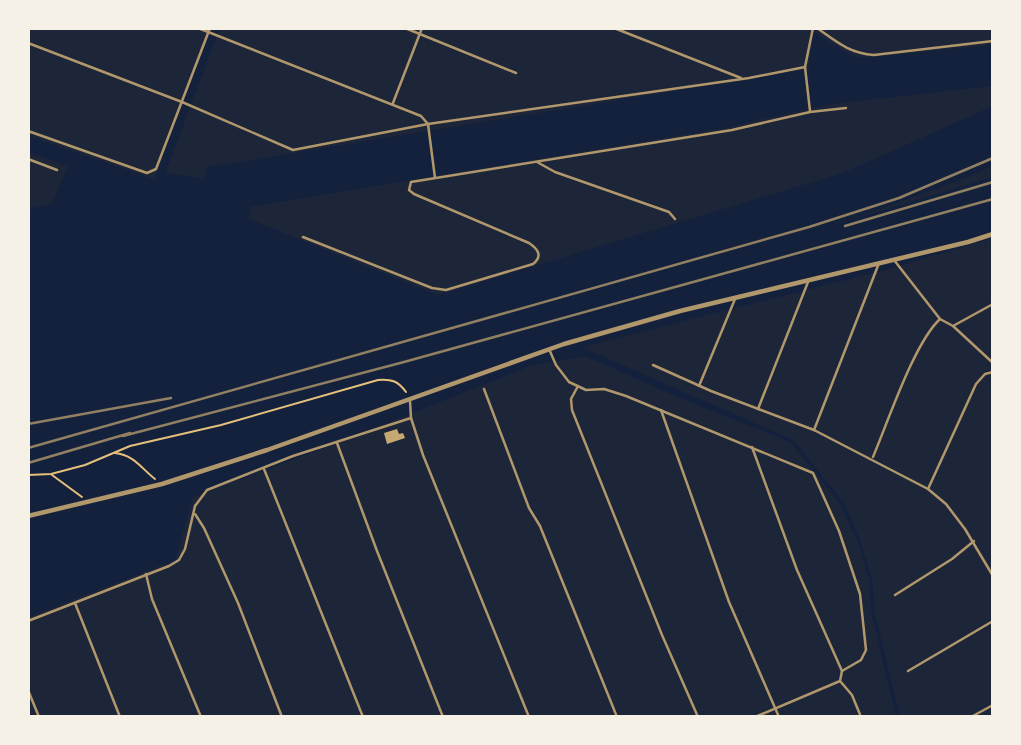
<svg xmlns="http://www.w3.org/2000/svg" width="1021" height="745" viewBox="0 0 1021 745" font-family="'Golos Text',sans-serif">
  <rect width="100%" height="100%" fill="#14213d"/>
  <!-- green -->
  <g fill="#1d2539">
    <path d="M28 28H211L154 179 28 136Z"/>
    <path d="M220 28H993V45L862 58 851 55 814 32 810 44 809 69 207 167 204 178 165 173Z"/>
    <path d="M993 86V106L843 173 438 295 249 219 250 207 725 128 830 104Z"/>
    <path d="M28 152 68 166 52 204 28 209Z"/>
    <path d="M993 165V177L843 222 961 180Z"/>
    <path d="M993 238V717H900L875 614 872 579 861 543 844 503 793 440 582 347 889 269Z"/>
    <path d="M585 356 675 396 790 442 839 502 860 547 869 580 871 611 896 717H28V617L175 560 193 497 337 443 530 366Z"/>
  </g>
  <!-- building -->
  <path fill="#c6a872" d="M397 429 399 434 403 433 405 438 387 444 384 433Z"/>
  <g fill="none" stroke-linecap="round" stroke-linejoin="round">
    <!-- path -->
    <g stroke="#e5c07b" stroke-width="2">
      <path d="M115 453C134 455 141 468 155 479"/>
      <path d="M28 475 51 474 85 465 130 446 221 425 378 380C392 379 398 381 406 392"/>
      <path d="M52 475 82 497"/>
    </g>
    <!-- service -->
    <g stroke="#b1986c" stroke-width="2.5">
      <path d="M198 28 421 116 428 124 435 178"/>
      <path d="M405 28 516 73"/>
      <path d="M614 28 741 78"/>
      <path d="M817 28C837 42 849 53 874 55L993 41"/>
      <path d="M28 43 182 102 293 150 428 124 749 78 805 67"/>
      <path d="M393 103 422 28"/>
      <path d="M810 111 805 67 813 28"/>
      <path d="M28 131 147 173 156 169 210 28"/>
      <path d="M28 159 57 170"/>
      <path d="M537 162 555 172 669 212 675 219"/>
      <path d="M303 237 432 288 446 290 533 264C543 256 538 249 529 243L414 194 409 190 411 182 732 130 810 112 846 108"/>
      <path d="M894 260 940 319 953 326 993 363"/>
      <path d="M953 326 993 304"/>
      <path d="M549 349 556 365 569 382 586 390 604 389 626 396 813 473 839 531 860 594 866 650 861 660 842 671 840 681 755 717"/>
      <path d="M653 365 711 391 814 430 928 489 946 504 965 529 993 576"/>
      <path d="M578 386 571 399 572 410 662 635 698 717"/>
      <path d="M699 386 735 299"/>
      <path d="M484 389 529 508 540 526 617 717"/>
      <path d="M410 401 411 418 423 455 529 717"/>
      <path d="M758 409 808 282"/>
      <path d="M661 410 729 602 779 717"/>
      <path d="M814 430 879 263"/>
      <path d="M337 443 377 551 443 717"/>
      <path d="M752 447 797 570 842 671"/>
      <path d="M873 457C888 422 914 343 940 319"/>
      <path d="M264 469 363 717"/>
      <path d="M928 489 976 384 985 374 993 372"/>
      <path d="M195 514 204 528 238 603 282 717"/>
      <path d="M146 574 152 599 201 717"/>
      <path d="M895 595 952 559 974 541"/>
      <path d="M75 603 120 717"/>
      <path d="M28 621 169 566 179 560 185 549 195 506 207 490 293 456 411 418"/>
      <path d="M908 671 993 621"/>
      <path d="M840 681 852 695 861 717"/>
      <path d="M28 690 39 717"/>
      <path d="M971 717 993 705"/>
    </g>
    <!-- minor -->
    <path stroke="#b1986c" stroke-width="4.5" d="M28 516 162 484 267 450 564 344 680 311 968 242 993 234"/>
    <!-- rail -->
    <g stroke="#918062" stroke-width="2.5">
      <path d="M845 226 993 182"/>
      <path d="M28 424 171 398"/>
      <path d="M123 436 404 362 993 199"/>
      <path d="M28 448 809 227 899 198 993 158"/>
      <path d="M28 463 130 433"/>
    </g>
  </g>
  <!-- border -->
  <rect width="1021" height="745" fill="none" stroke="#f6f1e7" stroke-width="60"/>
</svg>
